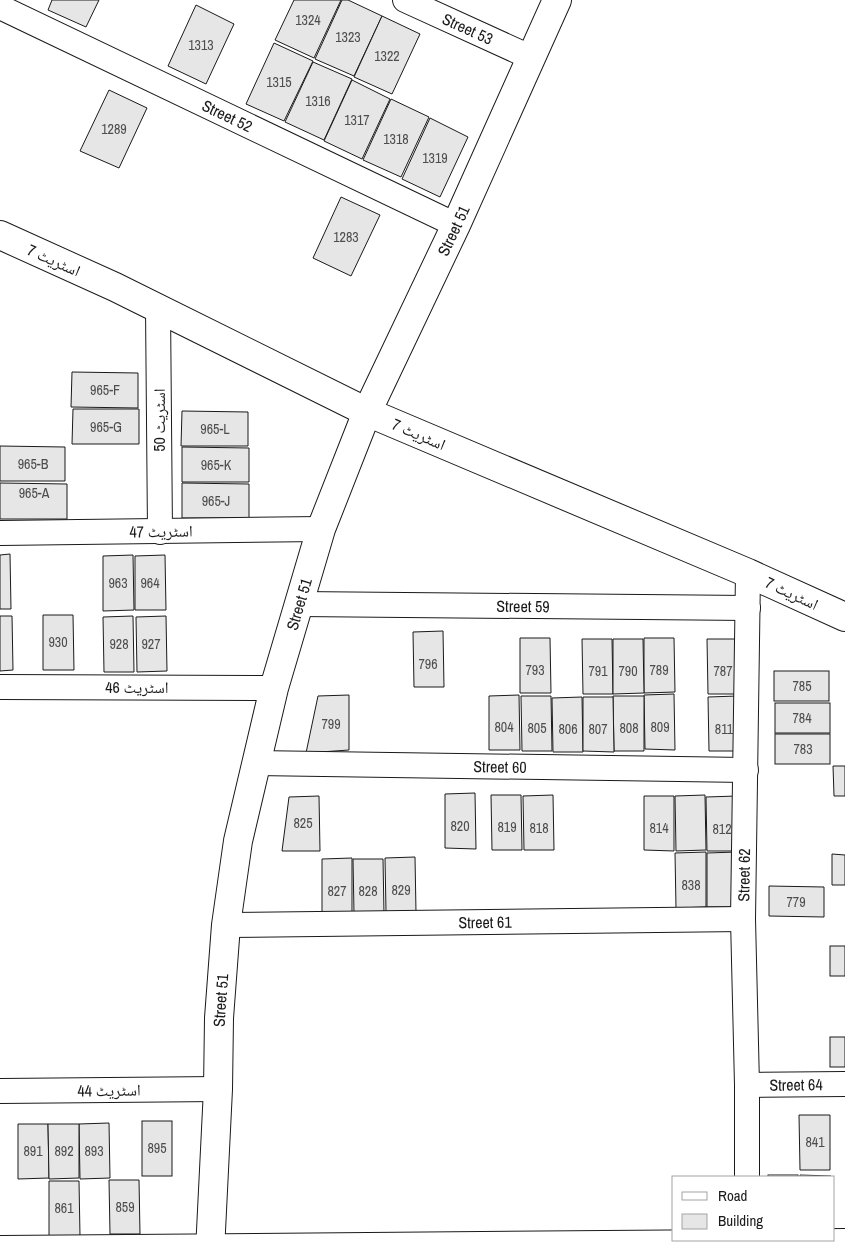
<svg xmlns="http://www.w3.org/2000/svg" width="845" height="1251" viewBox="0 0 845 1251" font-family="'Archivo Narrow','Noto Naskh Arabic',sans-serif">
  <rect width="100%" height="100%" fill="#fff"/>
  <!-- building -->
  <g fill="#e6e6e6" stroke="#1a1a1a">
    <path d="M52 0H99L86 27 48 10Z"/>
    <path d="M294 0H341L314 58 275 40Z"/>
    <path d="M342 0H348L382 16 354 76 315 59Z"/>
    <path d="M196 5 234 24 206 84 168 66Z"/>
    <path d="M382 16 420 34 392 94 354 77Z"/>
    <path d="M274 43 313 61 284 121 246 104Z"/>
    <path d="M313 62 352 79 324 140 285 122Z"/>
    <path d="M352 80 390 99 362 159 324 141Z"/>
    <path d="M109 90 147 108 119 168 80 151Z"/>
    <path d="M391 99 429 117 401 177 363 160Z"/>
    <path d="M430 118 468 137 440 197 402 179Z"/>
    <path d="M341 197 380 215 351 276 313 258Z"/>
    <path d="M72 372 138 373V408L71 407Z"/>
    <path d="M73 409H139V444H72Z"/>
    <path d="M182 411 248 412V446H181Z"/>
    <path d="M0 446 65 447V481H0Z"/>
    <path d="M182 447 249 448V482H182Z"/>
    <path d="M0 483 67 484V519H0Z"/>
    <path d="M182 483 249 484V518H182Z"/>
    <path d="M10 554 11 609H0V555Z"/>
    <path d="M133 555 134 610 103 611V556Z"/>
    <path d="M165 555 166 610H135V556Z"/>
    <path d="M43 615H73L74 670H43Z"/>
    <path d="M0 616H12L13 670 0 671Z"/>
    <path d="M133 616 134 672H104L103 617Z"/>
    <path d="M166 616 167 671 137 672 136 617Z"/>
    <path d="M443 631 444 687H414L413 632Z"/>
    <path d="M520 638H550L551 693H520Z"/>
    <path d="M644 638H674L675 692 644 693Z"/>
    <path d="M582 639H612L613 694H583Z"/>
    <path d="M613 639H643L644 693 613 694Z"/>
    <path d="M707 639H738V694H708Z"/>
    <rect x="774" y="671" width="55" height="30"/>
    <path d="M674 694 675 750 645 749 644 695Z"/>
    <path d="M349 695V750L306 753 318 696Z"/>
    <path d="M519 695 520 750H489V696Z"/>
    <path d="M521 696H551L552 751H522Z"/>
    <path d="M613 696H644V751H614Z"/>
    <path d="M738 696 739 751H709L708 697Z"/>
    <path d="M582 697 583 752H553L552 698Z"/>
    <path d="M583 697H613L614 752 583 751Z"/>
    <rect x="775" y="703" width="55" height="30"/>
    <rect x="775" y="734" width="55" height="30"/>
    <path d="M833 766H845V796H834Z"/>
    <path d="M475 793 476 849 445 848V794Z"/>
    <path d="M491 795H521L522 850H492Z"/>
    <path d="M553 795 554 850H524L523 796Z"/>
    <path d="M705 795 706 850 676 851 675 796Z"/>
    <path d="M319 796 320 851H282L289 797Z"/>
    <path d="M644 796H674V851L644 850Z"/>
    <path d="M737 796V851H707L706 797Z"/>
    <path d="M706 852V907L676 908 675 853Z"/>
    <path d="M737 852 738 907H707V853Z"/>
    <path d="M832 854 845 855V885H832Z"/>
    <path d="M415 857 416 912H386L385 858Z"/>
    <path d="M352 858V913H322V859Z"/>
    <path d="M353 859H383L384 914H354Z"/>
    <path d="M769 886 824 887V917L769 916Z"/>
    <rect x="830" y="946" width="15" height="30"/>
    <rect x="830" y="1037" width="15" height="30"/>
    <path d="M799 1115H830V1170H800Z"/>
    <rect x="142" y="1121" width="30" height="55"/>
    <path d="M109 1123 110 1178 80 1179 79 1124Z"/>
    <path d="M18 1124H48L49 1178 18 1179Z"/>
    <path d="M48 1124H79V1178L49 1179Z"/>
    <rect x="768" y="1175" width="30" height="2"/>
    <path d="M800 1175 831 1176V1177H800Z"/>
    <path d="M109 1180H139L140 1234H110Z"/>
    <path d="M49 1181H79L80 1236H49Z"/>
  </g>
  <g fill="none" stroke-linecap="round" stroke-linejoin="round">
    <!-- street casing -->
    <g stroke="#1a1a1a" stroke-width="26">
      <g id="street">
        <path id="s1" d="M405 0 530 57"/>
        <path id="s2" d="M0 7 456 225"/>
        <path d="M158 308 160 532"/>
        <path d="M0 533 321 529"/>
        <path id="s3" d="M299 604 748 608"/>
        <path d="M0 687 274 688"/>
        <path id="s4" d="M255 763 746 770"/>
        <path id="s5" d="M226 925 743 919"/>
        <path id="s6" d="M747 1085 845 1084"/>
        <path d="M0 1091 218 1089"/>
        <path id="s7" d="M747 1177V1085L743 919 748 573"/>
        <path d="M0 1248 845 1241"/>
      </g>
    </g>
    <!-- secondary casing -->
    <g stroke="#1a1a1a" stroke-width="30">
      <g id="secondary">
        <path d="M0 235 115 287 367 412 748 573 845 617"/>
        <path id="s8" d="M210 1251 218 1089 219 1018 226 925 238 841 274 688 321 529 367 412 456 225 557 0"/>
      </g>
    </g>
    <!-- street -->
    <use href="#street" stroke="#fff" stroke-width="24"/>
    <!-- secondary -->
    <use href="#secondary" stroke="#fff" stroke-width="28"/>
  </g>
  <g text-anchor="middle" stroke-width="4" stroke-linejoin="round" paint-order="stroke">
    <!-- number labels -->
    <g font-size="14" fill="#4d4d4d">
      <text x="308" y="25">1324</text>
      <text x="348" y="42">1323</text>
      <text x="201" y="50">1313</text>
      <text x="387" y="61">1322</text>
      <text x="279" y="87">1315</text>
      <text x="318" y="106">1316</text>
      <text x="357" y="125">1317</text>
      <text x="114" y="134">1289</text>
      <text x="396" y="144">1318</text>
      <text x="435" y="163">1319</text>
      <text x="346" y="242">1283</text>
      <text x="105" y="395">965-F</text>
      <text x="106" y="432">965-G</text>
      <text x="215" y="434">965-L</text>
      <text x="33" y="469">965-B</text>
      <text x="216" y="470">965-K</text>
      <text x="34" y="498">965-A</text>
      <text x="216" y="506">965-J</text>
      <text x="118" y="588">963</text>
      <text x="150" y="588">964</text>
      <text x="58" y="647">930</text>
      <text x="119" y="649">928</text>
      <text x="151" y="649">927</text>
      <text x="428" y="669">796</text>
      <text x="535" y="675">793</text>
      <text x="659" y="675">789</text>
      <text x="598" y="676">791</text>
      <text x="628" y="676">790</text>
      <text x="723" y="676">787</text>
      <text x="802" y="691">785</text>
      <text x="802" y="723">784</text>
      <text x="331" y="729">799</text>
      <text x="504" y="732">804</text>
      <text x="660" y="732">809</text>
      <text x="537" y="733">805</text>
      <text x="629" y="733">808</text>
      <text x="568" y="734">806</text>
      <text x="598" y="734">807</text>
      <text x="724" y="734">811</text>
      <text x="803" y="754">783</text>
      <text x="303" y="828">825</text>
      <text x="460" y="831">820</text>
      <text x="507" y="832">819</text>
      <text x="539" y="833">818</text>
      <text x="659" y="833">814</text>
      <text x="722" y="834">812</text>
      <text x="691" y="890">838</text>
      <text x="401" y="895">829</text>
      <text x="337" y="896">827</text>
      <text x="368" y="896">828</text>
      <text x="796" y="907">779</text>
      <text x="815" y="1147">841</text>
      <text x="157" y="1153">895</text>
      <text x="33" y="1156">891</text>
      <text x="64" y="1156">892</text>
      <text x="94" y="1156">893</text>
      <text x="125" y="1212">859</text>
      <text x="64" y="1213">861</text>
    </g>
    <!-- street labels -->
    <g font-size="16" fill="#1a1a1a" stroke="#fff">
      <text dy="6" stroke="none"><textPath href="#s1" startOffset="69">Street 53</textPath></text>
      <text dy="6" stroke="none"><textPath href="#s2" startOffset="252">Street 52</textPath></text>
      <text dy="6" stroke="none"><textPath href="#s8" startOffset="1061">Street 51</textPath></text>
      <text transform="translate(54 260) rotate(24)" y="6">اسٹریٹ 7</text>
      <text transform="translate(159 420) rotate(-90)" y="6">اسٹریٹ 50</text>
      <text transform="translate(419 434) rotate(23)" y="6">اسٹریٹ 7</text>
      <text transform="translate(161 531) rotate(-1)" y="6">اسٹریٹ 47</text>
      <text transform="translate(792 593) rotate(25)" y="6">اسٹریٹ 7</text>
      <text dy="6" stroke="none"><textPath href="#s8" startOffset="656">Street 51</textPath></text>
      <text dy="6" stroke="none"><textPath href="#s3" startOffset="224">Street 59</textPath></text>
      <text x="137" y="693">اسٹریٹ 46</text>
      <text dy="6" stroke="none"><textPath href="#s4" startOffset="245">Street 60</textPath></text>
      <text dy="6" stroke="none"><textPath href="#s7" startOffset="302">Street 62</textPath></text>
      <text dy="6" stroke="none"><textPath href="#s5" startOffset="259">Street 61</textPath></text>
      <text dy="6" stroke="none"><textPath href="#s8" startOffset="251">Street 51</textPath></text>
      <text dy="6" stroke="none"><textPath href="#s6" startOffset="49">Street 64</textPath></text>
      <text transform="translate(109 1090) rotate(-1)" y="6">اسٹریٹ 44</text>
    </g>
  </g>
  <!-- legend -->
  <rect x="672" y="1176" width="162" height="65" fill="#ffffff" stroke="#a3a3a3"/>
  <rect x="682" y="1192" width="25" height="8" fill="#ffffff" stroke="#a3a3a3"/>
  <text x="718" y="1201" font-size="15" fill="#1a1a1a">Road</text>
  <rect x="682" y="1214" width="25" height="15" fill="#e6e6e6" stroke="#a3a3a3"/>
  <text x="718" y="1226" font-size="15" fill="#1a1a1a">Building</text>
</svg>
